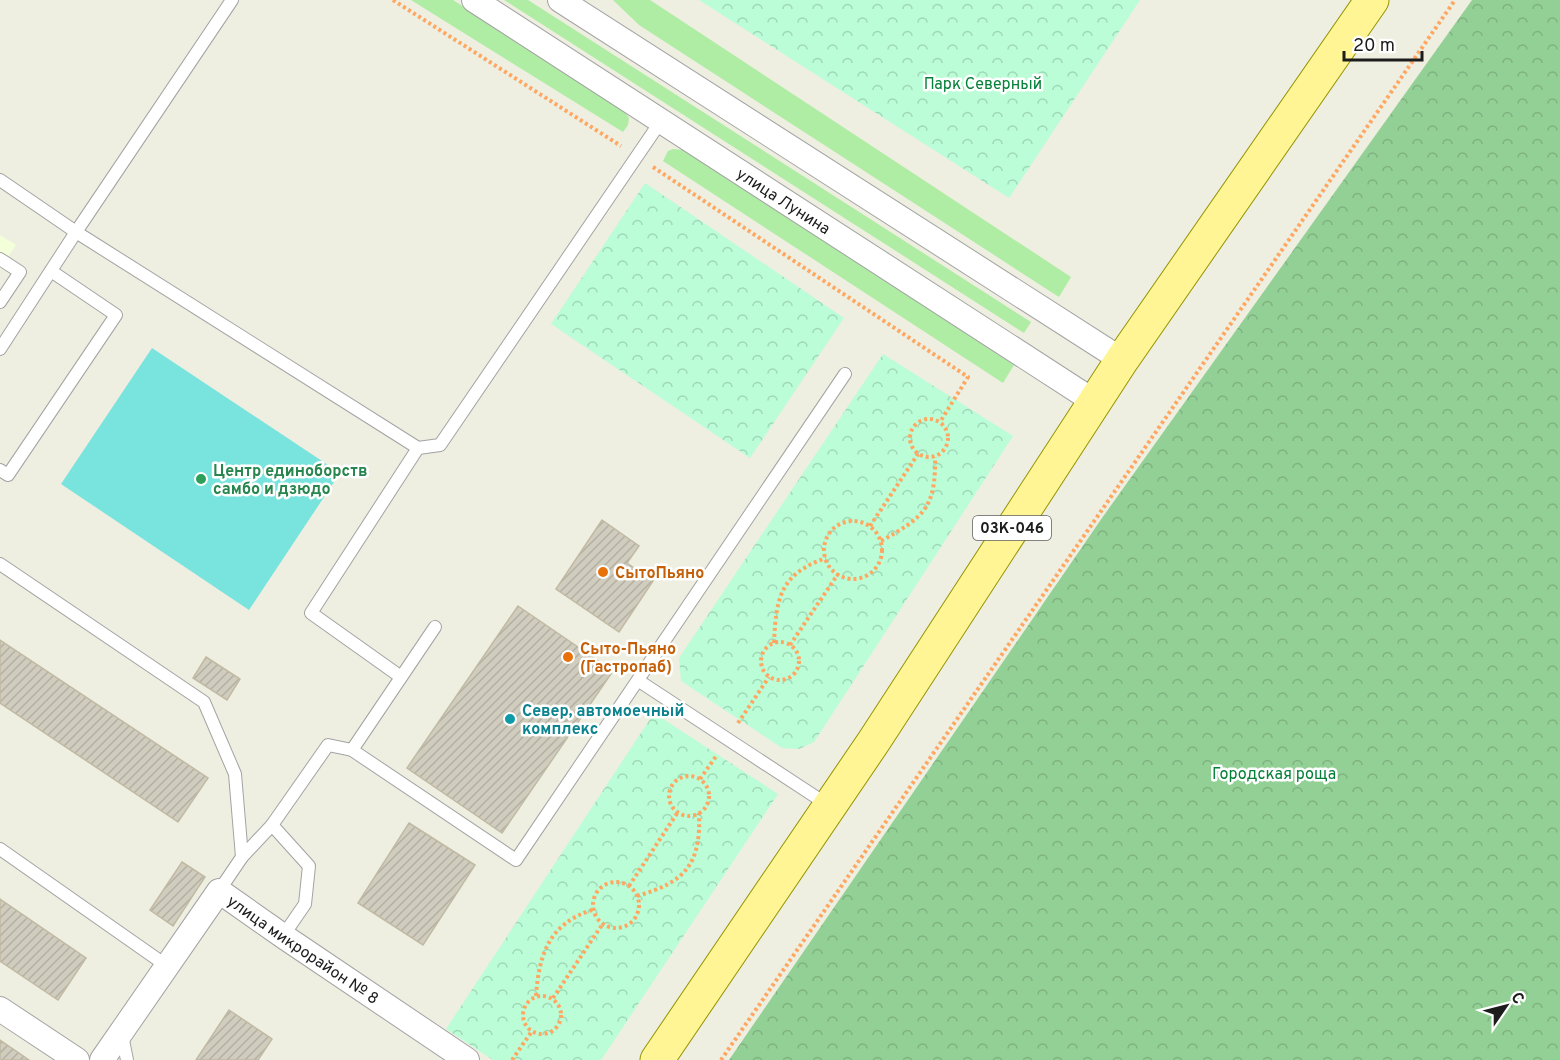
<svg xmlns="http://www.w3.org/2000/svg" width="1560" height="1060" viewBox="0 0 1560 1060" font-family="Overpass,sans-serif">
  <defs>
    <pattern id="forest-crowns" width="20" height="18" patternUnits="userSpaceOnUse" patternTransform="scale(1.5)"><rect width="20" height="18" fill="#93d095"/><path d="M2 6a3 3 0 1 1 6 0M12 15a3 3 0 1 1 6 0" fill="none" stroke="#7eb280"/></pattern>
    <pattern id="park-crowns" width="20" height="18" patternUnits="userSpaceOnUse" patternTransform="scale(1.5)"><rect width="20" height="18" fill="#bafdd6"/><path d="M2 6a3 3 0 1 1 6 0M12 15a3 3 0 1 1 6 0" fill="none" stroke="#9fd8b7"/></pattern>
    <pattern id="building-hatch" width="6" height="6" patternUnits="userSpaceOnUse" patternTransform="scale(1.5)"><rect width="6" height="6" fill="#d1cdbe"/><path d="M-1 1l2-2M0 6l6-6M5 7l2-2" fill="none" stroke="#b3afa3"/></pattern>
  </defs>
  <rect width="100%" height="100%" fill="#eeeee1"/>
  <!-- education -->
  <path fill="#f2ffd9" d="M0 235 16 245 0 269Z"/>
  <!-- grass -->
  <g fill="#aeeda3">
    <path d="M411 0H453L622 108 629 118 628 125 623 132Z"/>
    <path d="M504 0H528L1031 322 1024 333Z"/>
    <path d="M613 0H650L1071 277 1059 297 639 25Z"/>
    <path d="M673 149 685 150 693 154 1014 365 1003 383 663 161 668 151Z"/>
  </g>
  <!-- forest -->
  <path fill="url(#forest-crowns)" d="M1472 0H1560V1060H729L1102 518Z"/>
  <!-- park -->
  <g fill="url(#park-crowns)">
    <path d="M699 0H1140L1009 198Z"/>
    <path d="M645 183 844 318 750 458 551 324Z"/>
    <path d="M883 354 1013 436 814 742 799 749 782 748 681 681 679 658Z"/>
    <path d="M654 713 778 794 601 1060H493L446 1029Z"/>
  </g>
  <!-- pitch -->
  <path fill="#79e3de" d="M152 348 340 473 249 610 61 484Z"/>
  <!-- building -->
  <g fill="url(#building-hatch)" stroke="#c1baa3" stroke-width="1.5">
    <path d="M602 520 639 546 627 563 653 581 619 632 556 589Z"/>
    <path d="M518 606 613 671 502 833 407 768Z"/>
    <path d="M0 640 208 778 178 822 0 703Z"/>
    <path d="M206 657 240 679 227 700 193 678Z"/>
    <path d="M409 823 475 865 423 945 358 903Z"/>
    <path d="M182 862 205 877 173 926 150 910Z"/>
    <path d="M0 899 86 958 58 1000 0 961Z"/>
    <path d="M229 1010 272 1039 258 1060H196Z"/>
    <path d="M0 1040 29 1060H0Z"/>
  </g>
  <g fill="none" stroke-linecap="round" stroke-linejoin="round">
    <!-- lane casing -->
    <g stroke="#a3a3a3" stroke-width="14">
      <g id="lane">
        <path d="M232 0 76 232 418 448 440 445 661 121"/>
        <path d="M0 180 76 232 0 349"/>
        <path d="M0 259 20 272 0 302"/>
        <path d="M0 470 8 475 116 315 51 271"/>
        <path d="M0 564 204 702 235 774 242 857 219 891"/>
        <path d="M401 677 311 613 418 448"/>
        <path d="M639 681 828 805"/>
        <path d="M352 750 435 627"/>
        <path d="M272 825 309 866 305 904 283 936"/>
        <path d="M0 849 167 966"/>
        <path d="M242 857 272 825 328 745 352 750 516 860 845 374"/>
        <path d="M122 1035 127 1060"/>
      </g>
    </g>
    <!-- street casing -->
    <g stroke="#a3a3a3" stroke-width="26">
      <g id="street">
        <path id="s1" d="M474 0 1095 402"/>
        <path d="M560 0 1122 360"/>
        <path d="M0 1009 77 1060"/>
        <path id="s2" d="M102 1060 219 891 283 936 467 1060"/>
      </g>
    </g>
    <!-- primary casing -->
    <g stroke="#949400" stroke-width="35">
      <path id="primary" d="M657 1060 874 741 1122 360 1372 0"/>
    </g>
    <!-- path -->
    <g stroke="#ffa761" stroke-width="4" stroke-dasharray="3 3" stroke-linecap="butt">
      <path d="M393 0 621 146"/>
      <path d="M653 167 968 377 940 422"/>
      <circle cx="929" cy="438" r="19"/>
      <circle cx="853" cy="550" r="29"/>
      <path d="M870 526 918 454"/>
      <path d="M881 541C924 517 936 508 935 457"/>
      <circle cx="780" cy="661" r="19"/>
      <path d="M774 643C776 598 780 574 826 558"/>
      <path d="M790 645 838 574"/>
      <path d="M738 723 769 677"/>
      <circle cx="689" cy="796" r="20"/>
      <path d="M700 779 717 755"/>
      <circle cx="616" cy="905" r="23"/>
      <path d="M629 886 678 812"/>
      <path d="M637 896C686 882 701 864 699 813"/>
      <circle cx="542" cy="1015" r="19"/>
      <path d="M536 996C539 954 549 924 592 910"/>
      <path d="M553 998 602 925"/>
      <path d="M512 1060 532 1031"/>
      <path d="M721 1060 1455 0"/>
    </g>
    <!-- lane -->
    <use href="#lane" stroke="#fff" stroke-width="12"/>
    <!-- street -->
    <use href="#street" stroke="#fff" stroke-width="24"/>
    <!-- primary -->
    <use href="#primary" stroke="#fff595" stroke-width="33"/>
  </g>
  <!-- markers -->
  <circle fill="#2e9e5b" stroke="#fff" stroke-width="2" cx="201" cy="479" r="6"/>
  <g fill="#e8710a" stroke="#fff" stroke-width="2">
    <circle cx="603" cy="572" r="6"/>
    <circle cx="568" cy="657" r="6"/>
  </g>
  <circle fill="#0f9aa8" stroke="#fff" stroke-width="2" cx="510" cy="719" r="6"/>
  <g text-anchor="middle" stroke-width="5" stroke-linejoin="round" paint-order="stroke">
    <!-- shield labels -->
    <rect fill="#fff" stroke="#606060" stroke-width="1.5" x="973" y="516" width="78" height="24" rx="4.5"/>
    <g font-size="15" font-weight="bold" fill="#1c1c1c">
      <text x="1012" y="533">03К-046</text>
    </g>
    <!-- park labels -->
    <g font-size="16" fill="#058038" stroke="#fff">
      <text x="983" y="89">Парк Северный</text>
      <text x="1274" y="779">Городская роща</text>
    </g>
    <!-- street labels -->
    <g font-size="16" fill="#1c1c1c" stroke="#fff">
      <text dy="6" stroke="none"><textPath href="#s1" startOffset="369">улица Лунина</textPath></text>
      <text dy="6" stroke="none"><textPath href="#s2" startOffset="308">улица микрорайон № 8</textPath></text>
    </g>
    <!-- leisure labels -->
    <g font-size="16" font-weight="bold" fill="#27864d" stroke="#fff" text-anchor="start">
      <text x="213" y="476">Центр единоборств<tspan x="213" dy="18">самбо и дзюдо</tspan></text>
    </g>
    <!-- food labels -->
    <g font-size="16" font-weight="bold" fill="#c56008" stroke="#fff" text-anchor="start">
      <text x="615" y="578">СытоПьяно</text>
      <text x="580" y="654">Сыто-Пьяно<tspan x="580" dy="18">(Гастропаб)</tspan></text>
    </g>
    <!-- culture labels -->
    <g font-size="16" font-weight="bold" fill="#0d838f" stroke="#fff" text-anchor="start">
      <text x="522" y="716">Север, автомоечный<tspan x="522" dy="18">комплекс</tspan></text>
    </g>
  </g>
  <!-- north arrow -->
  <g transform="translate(1506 1006) rotate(55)" stroke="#ffffff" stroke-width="4.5" paint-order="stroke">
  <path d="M0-4.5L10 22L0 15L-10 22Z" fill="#1c1c1c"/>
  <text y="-9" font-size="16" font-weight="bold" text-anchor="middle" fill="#1c1c1c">С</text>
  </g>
  <!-- scale -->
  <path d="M1344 51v9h78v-9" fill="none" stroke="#1c1c1c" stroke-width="3"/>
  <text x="1353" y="51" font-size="18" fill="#1c1c1c" stroke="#ffffff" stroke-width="4.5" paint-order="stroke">20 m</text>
</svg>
